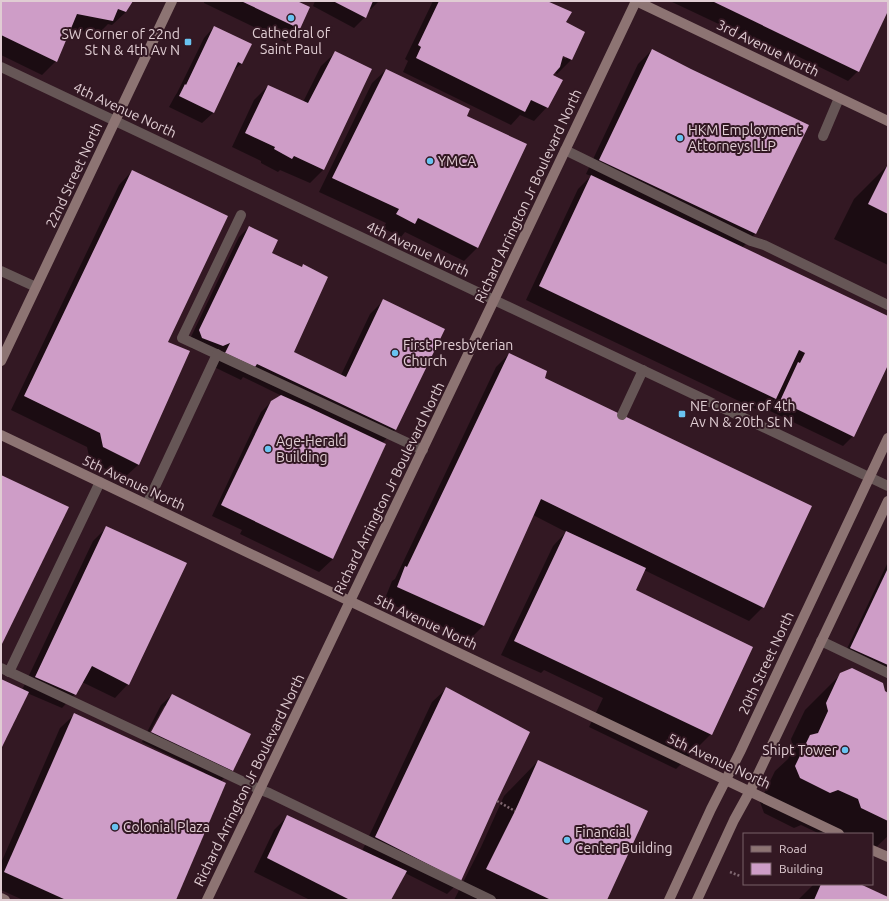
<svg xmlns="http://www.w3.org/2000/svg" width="889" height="901" viewBox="0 0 889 901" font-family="Ubuntu,sans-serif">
  <rect width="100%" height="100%" fill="#331823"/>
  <!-- shadow -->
  <g fill="#0007" fill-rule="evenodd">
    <path d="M1 1H132L126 12 112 25 108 24 98 34 70 29 56 61 42 75 1 55Z"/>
    <path d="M204 1H297L309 8 299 29 285 42 204 3Z"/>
    <path d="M315 1H379L371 9 369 8 365 17 354 28 313 6Z"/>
    <path d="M433 1H545L565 23 583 32 571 60 557 74 554 72 551 76 547 107 534 121 520 115 511 125 403 72 408 61 405 59ZM559 53 566 57V59L558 55Z"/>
    <path d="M670 1H888V8L858 71 848 81 789 52 786 56Z"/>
    <path d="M214 27 250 44 241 64 232 72 213 113 202 123 169 107 175 96 177 93 204 38Z"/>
    <path d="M652 50 807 125 755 234 742 248 888 317V362L853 436 843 446 770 411 777 397 762 412 526 300 578 189 591 176 586 174 638 64Z"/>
    <path d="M335 53 370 70 323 170 310 183 280 170 278 172 261 163V161L232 147 254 100 268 86 303 102 321 66Z"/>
    <path d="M386 70 466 116 478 247 464 261 405 232 401 237 383 228 386 223 319 192 372 83Z"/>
    <path d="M888 165V265L834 239 854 199Z"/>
    <path d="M132 171 167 342 189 352 138 465 124 478 90 461 87 447 11 410 119 185Z"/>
    <path d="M249 227 268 258 301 268 303 266 293 352 341 375 370 314 384 300 395 430 382 443 385 445 333 559 319 572 240 534 242 530 212 516 261 412 272 401 282 396 243 377 241 380 212 366V356L191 348 189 341 239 237Z"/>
    <path d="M509 354 544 378 763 607 749 621 644 570 634 590 711 734 676 769 589 727 603 698 544 670 541 673 501 655 553 546 566 532 533 515 483 626 470 639 384 601 392 581 395 579 496 367Z"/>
    <path d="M106 528 128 684 115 698 82 682 75 694 62 708 27 693 1 747V680L22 690 93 541Z"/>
    <path d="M888 562V675L844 655Z"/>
    <path d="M841 674 888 694V836L872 851V834H820L801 825 794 828 764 813 760 802 775 771 788 759 793 748 791 739 805 710Z"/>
    <path d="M446 689 496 801 461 880 447 894 405 873 390 900H310L254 872 274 830 288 816 362 851 432 702Z"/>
    <path d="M172 695 232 770 220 782 175 900H23L1 890V863L60 728 74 715 204 774 205 773 142 742 161 705ZM164 706H166L150 736 148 735Z"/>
    <path d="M538 761 606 900H454L481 847 504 796Z"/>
    <path d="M814 884H858L888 898V900H798Z"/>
  </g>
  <!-- building -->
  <g fill="#ce9dc7">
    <path d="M1 1H133L126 12 118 9 113 21 77 14 57 62 1 35Z"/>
    <path d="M241 1H297L310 7 300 29Z"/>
    <path d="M333 1H373L366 18Z"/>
    <path d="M439 1H547L572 12 566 22 585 32 572 60 563 56 560 67 553 75 563 80 548 108 531 100 525 112 416 58 421 47 418 45Z"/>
    <path d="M712 1H888V11L859 72Z"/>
    <path d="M214 26 252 44 242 64 238 62 214 113 179 96 185 84 186 85Z"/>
    <path d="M652 49 691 69 809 125 756 234 599 160Z"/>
    <path d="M335 51 372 69 324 170 294 156 292 159 274 149 275 147 245 133 268 85 308 103Z"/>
    <path d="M386 69 470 109 467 116 527 144 478 248 418 218 415 224 396 214 399 209 332 178Z"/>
    <path d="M888 164V214L868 204Z"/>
    <path d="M132 170 228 216 168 342 190 351 139 465 103 447 100 433 24 396Z"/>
    <path d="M591 175 888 316V365L854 437 780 401 798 362 800 363 805 353 799 350 776 399 539 286Z"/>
    <path d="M249 226 278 240 272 253 302 267 303 264 328 277 294 352 346 377 383 299 445 329 396 430 257 364 255 367 225 353 230 343 223 346 202 338 199 330Z"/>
    <path d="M509 353 547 371 545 378 812 506 764 608 541 499 484 626 397 587 405 566 407 567Z"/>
    <path d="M281 395 308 407 386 444 333 559 221 505 271 401Z"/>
    <path d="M1 475 69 507 1 646Z"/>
    <path d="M106 526 187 563 129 685 92 666 76 695 35 677Z"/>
    <path d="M566 531 646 568 636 590 753 647 712 735 514 641Z"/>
    <path d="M888 568V665L850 648Z"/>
    <path d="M852 668 883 683 885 691 888 693V821L861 808 858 799 838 790 830 793 800 778 795 766 810 735 818 733 828 711 826 703 840 673Z"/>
    <path d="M1 679 29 692 1 749Z"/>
    <path d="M446 687 530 732 497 801 461 881 375 837Z"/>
    <path d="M172 694 251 734 233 771 151 732Z"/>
    <path d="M74 713 226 783 176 900H66L4 872Z"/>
    <path d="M538 760 648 811 607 900H551L486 869 515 811Z"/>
    <path d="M287 815 407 871 391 900H350L267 858Z"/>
    <path d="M821 884H860L888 897V900H814Z"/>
  </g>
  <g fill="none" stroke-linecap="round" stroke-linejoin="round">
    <!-- path -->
    <g stroke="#806871" stroke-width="2.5" stroke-dasharray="2 2" stroke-linecap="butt">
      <path d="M497 801 515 811"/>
      <path d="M730 872 740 876"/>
    </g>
    <!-- service -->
    <g stroke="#665656" stroke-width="10">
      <path d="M823 136 839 98"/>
      <path d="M565 150 751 241 764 245 888 305"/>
      <path d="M241 215 182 338 423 450"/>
      <path d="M1 271 36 287"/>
      <path d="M622 415 643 370"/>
      <path d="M147 504 217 354"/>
      <path d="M821 641 888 673"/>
      <path d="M1 668 261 790 269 793 491 900"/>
      <path d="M9 672 100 482"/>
    </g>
    <!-- tertiary -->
    <path stroke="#665656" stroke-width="10" d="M1 67 888 486"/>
    <!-- secondary -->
    <g stroke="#8d7473" stroke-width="10">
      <path d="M636 1 888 121"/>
      <path d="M1 361 172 1"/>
      <path d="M1 435 839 834"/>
      <path d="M872 850 888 857"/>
      <path d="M1 898 5 900"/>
      <path d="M207 900 494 300 636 1"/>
      <path d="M669 900 711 809 740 752 888 438"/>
      <path d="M697 900 734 820 750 791 888 501"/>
    </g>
  </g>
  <!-- markers -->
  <g fill="#69c3f1" stroke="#331823" stroke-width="1.5">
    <circle cx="291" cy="18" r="4"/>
    <rect x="184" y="38" width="8" height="8" rx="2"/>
    <circle cx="680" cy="138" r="4"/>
    <circle cx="430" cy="161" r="4"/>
    <circle cx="395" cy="353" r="4"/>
    <rect x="678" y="410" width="8" height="8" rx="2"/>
    <circle cx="268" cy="449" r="4"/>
    <circle cx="845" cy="750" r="4"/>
    <circle cx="115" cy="827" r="4"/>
    <circle cx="567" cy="840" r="4"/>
  </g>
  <g text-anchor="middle" stroke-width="4" stroke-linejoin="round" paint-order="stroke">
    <!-- poi labels -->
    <g font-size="14" fill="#e0cdd3" stroke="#331823" text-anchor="start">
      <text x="291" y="38" text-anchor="middle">Cathedral of<tspan x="291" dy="16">Saint Paul</tspan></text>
      <text x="180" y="39" text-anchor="end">SW Corner of 22nd<tspan x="180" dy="16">St N &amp; 4th Av N</tspan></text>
      <text x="688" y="135">HKM Employment<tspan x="688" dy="16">Attorneys LLP</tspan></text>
      <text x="438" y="166">YMCA</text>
      <text x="403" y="350">First Presbyterian<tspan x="403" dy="16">Church</tspan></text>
      <text x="690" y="411">NE Corner of 4th<tspan x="690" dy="16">Av N &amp; 20th St N</tspan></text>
      <text x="276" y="446">Age-Herald<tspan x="276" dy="16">Building</tspan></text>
      <text x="837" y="755" text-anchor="end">Shipt Tower</text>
      <text x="123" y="832">Colonial Plaza</text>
      <text x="575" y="837">Financial<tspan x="575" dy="16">Center Building</tspan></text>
    </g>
    <!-- street labels -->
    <g font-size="14" fill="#e0cdd3" stroke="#331823">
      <text transform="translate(768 48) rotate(26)" y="5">3rd Avenue North</text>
      <text transform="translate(125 110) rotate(25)" y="5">4th Avenue North</text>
      <text transform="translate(74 175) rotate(-65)" y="5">22nd Street North</text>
      <text transform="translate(528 196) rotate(-65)" y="5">Richard Arrington Jr Boulevard North</text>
      <text transform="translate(418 249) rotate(25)" y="5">4th Avenue North</text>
      <text transform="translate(134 483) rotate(25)" y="5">5th Avenue North</text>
      <text transform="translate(389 488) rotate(-64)" y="5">Richard Arrington Jr Boulevard North</text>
      <text transform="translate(426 622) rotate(25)" y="5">5th Avenue North</text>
      <text transform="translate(766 663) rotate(-65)" y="5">20th Street North</text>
      <text transform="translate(719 761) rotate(25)" y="5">5th Avenue North</text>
      <text transform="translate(249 780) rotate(-64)" y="5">Richard Arrington Jr Boulevard North</text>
    </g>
  </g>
  <!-- border -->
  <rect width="889" height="901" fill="none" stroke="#e0cdd3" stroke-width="4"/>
  <!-- legend -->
  <rect x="743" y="833" width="130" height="52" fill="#331823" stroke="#786069"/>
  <rect x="751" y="846" width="20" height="6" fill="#8d7473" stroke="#786069"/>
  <text x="779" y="853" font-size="12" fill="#e0cdd3">Road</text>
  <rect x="751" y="863" width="20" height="12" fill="#ce9dc7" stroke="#786069"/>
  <text x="779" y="873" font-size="12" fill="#e0cdd3">Building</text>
</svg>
